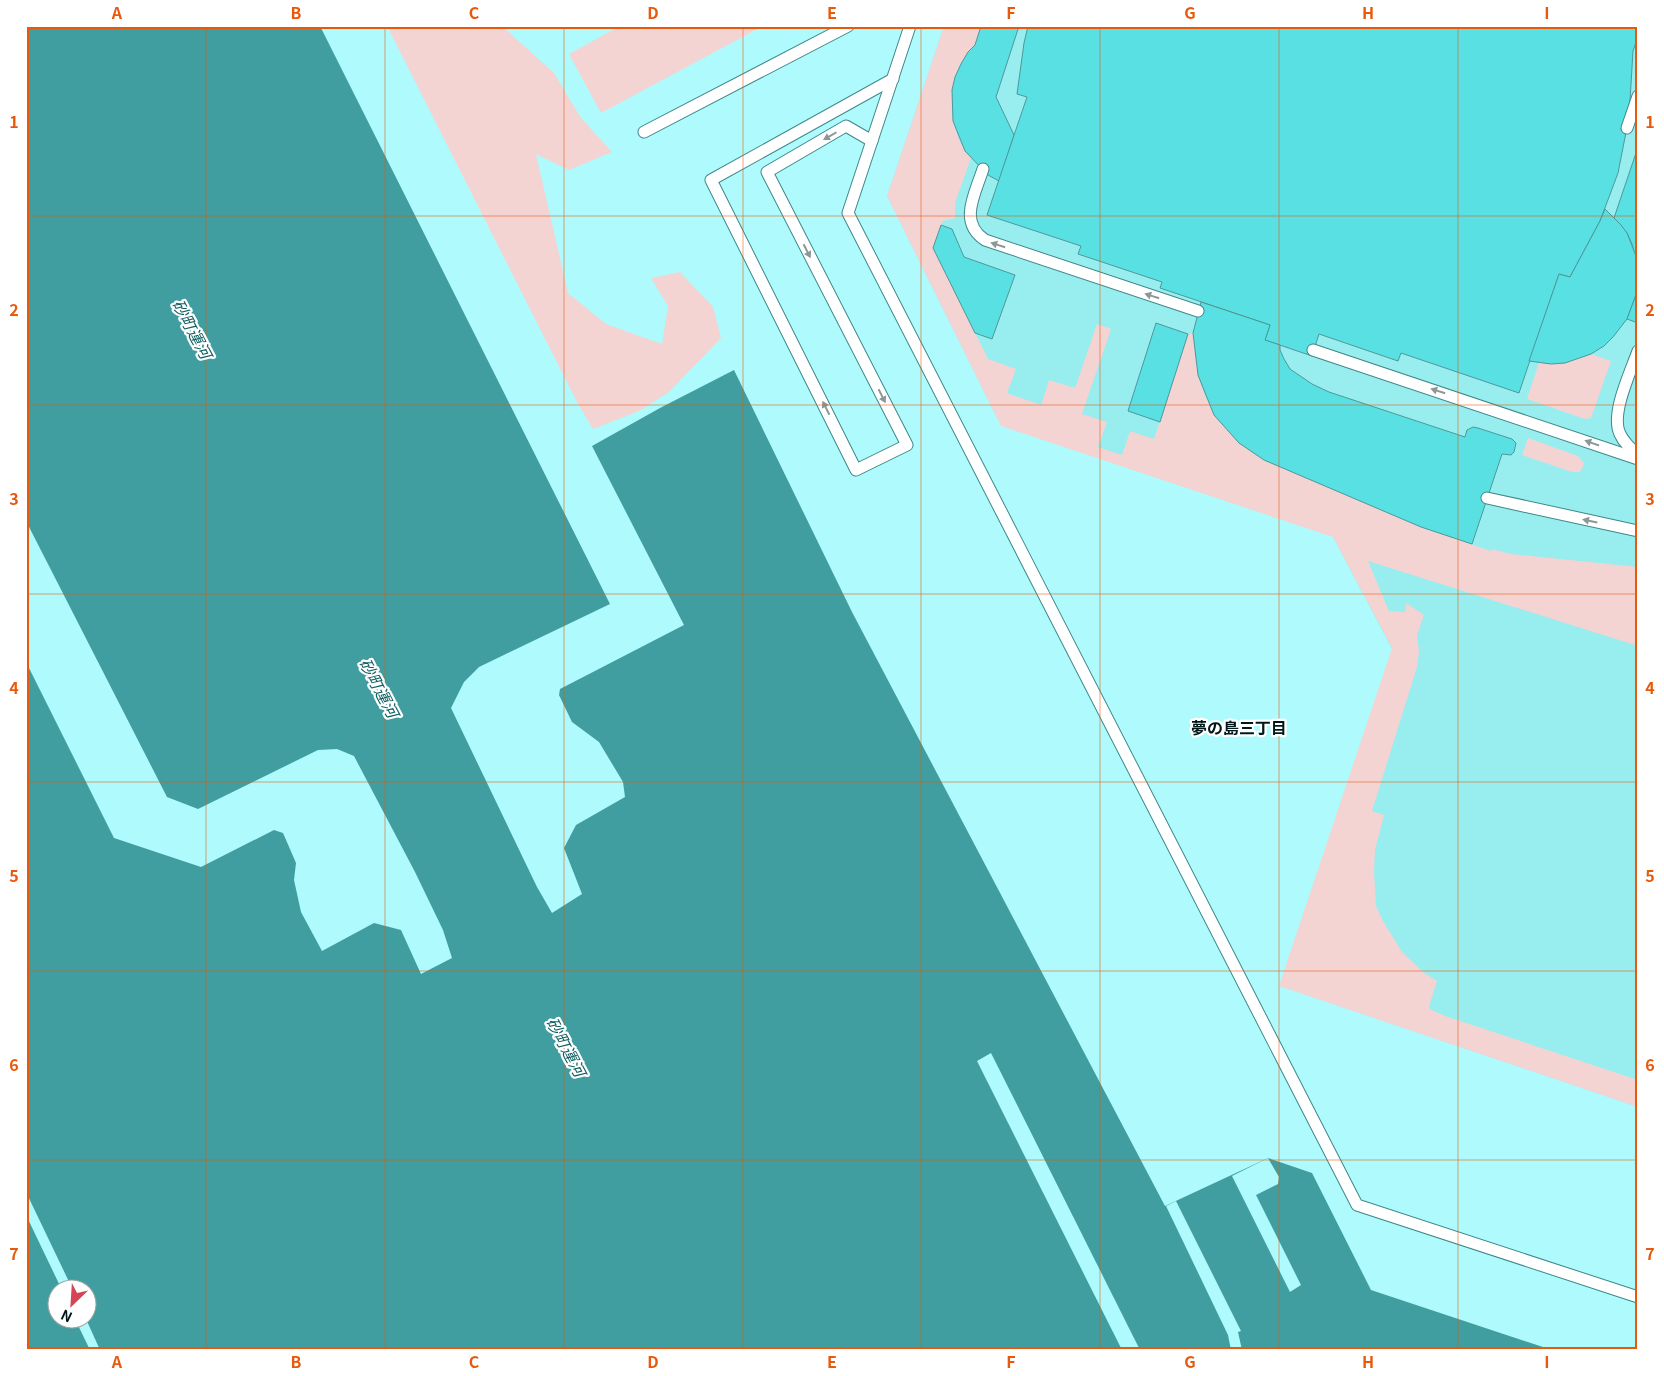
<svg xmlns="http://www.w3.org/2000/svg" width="1664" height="1376" viewBox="0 0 1664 1376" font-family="Georgia,'Noto Sans JP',serif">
  <rect width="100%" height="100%" fill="#affafc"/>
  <!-- built -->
  <path fill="#98edef" d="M944 26H1638V1107L1283 987 1392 649 1333 537 1334 528 998 420 887 196Z"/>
  <!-- green -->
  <g fill="#f4d3d3">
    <path d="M387 26H502L554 73 581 118 612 152 569 170 536 154 568 293 606 324 662 344 668 306 651 278 680 272 713 307 721 338 669 392 639 411 593 429 578 404Z"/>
    <path d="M620 26H763L601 113 569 54Z"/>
    <path d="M944 26H981C980 32 978 39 975 45 972 51 965 56 961 63 946 92 949 133 971 158L955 203V218L943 221 933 248 988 359 1016 369 1007 393 1041 405 1049 380 1075 388 1097 324 1111 329 1082 414 1107 422 1098 447 1122 455 1130 431 1154 439 1188 334 1193 333 1198 375 1204 393 1214 415 1239 443 1264 460 1421 527 1491 551 1492 549 1511 554 1638 567V646L1368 561 1389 611 1405 612 1406 603 1424 615 1417 635 1419 651 1417 667 1372 811 1384 815 1375 850 1374 871 1376 906 1383 921 1402 952 1423 972 1437 981 1429 1006 1430 1009 1445 1016 1638 1080V1107L1279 986 1392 648 1333 537 1001 426 887 196Z"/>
    <path d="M1591 354 1611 361 1591 418 1585 419 1527 399 1539 362C1558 365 1574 361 1591 354Z"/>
    <path d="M1528 438 1578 456 1583 462 1584 464 1580 472H1572L1522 455Z"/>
  </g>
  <!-- water -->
  <path fill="#409da0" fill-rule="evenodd" d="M26 26H320L610 604 479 667 464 682 451 708 537 887 552 913 582 894 564 848 576 825 625 797 623 782 599 742 572 722 559 695 560 689 684 625 592 446 660 408 734 370 852 612 1165 1206 1268 1158 1312 1173 1371 1290 1552 1350H26V662L114 838 201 867 274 830 283 833 296 863 294 880 301 912 322 951 374 923 401 930 421 974 452 958 443 930 415 872 354 756 337 749 318 750 198 809 167 797 26 521ZM58 1288H88V1318H58Z"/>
  <!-- pier -->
  <g fill="#affafc">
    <path d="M991 1053 1140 1350H1122L977 1061Z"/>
    <path d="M1268 1158 1279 1177 1278 1184 1256 1195 1301 1285 1290 1292 1232 1176Z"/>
    <path d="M26 1192 72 1288H61L26 1215Z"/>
    <path d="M1176 1201 1241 1331 1238 1332 1242 1350H1231L1228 1335 1166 1206Z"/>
    <path d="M75 1319H86L100 1350H90Z"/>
  </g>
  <!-- building -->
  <g fill="#58e0e3" stroke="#4f989a">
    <path d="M981 26H1019L996 97 1014 135 999 181 988 175 965 151 953 121 952 90 955 77 961 64 968 52 975 45Z"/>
    <path d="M1028 26H1638V36L1633 51 1629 117 1618 173 1600 221 1570 277 1559 274 1519 393 1401 353 1398 361 1319 334 1312 356 1265 340 1270 325 1160 288 1162 282 1078 254 1081 246 987 215 1027 97 1017 94 1024 43Z"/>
    <path d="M1638 147V269L1632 244 1627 233 1614 218Z"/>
    <path d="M1605 209 1621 225 1627 233 1636 256 1638 269 1637 292 1627 319 1613 337 1604 346 1591 354 1565 363 1551 364 1529 361 1559 274 1570 277 1600 221Z"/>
    <path d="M941 225 952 229 964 257 1015 275 992 339 975 333 933 248Z"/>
    <path d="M1638 282V323L1627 319 1637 292Z"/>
    <path d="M1201 302 1270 325 1265 340 1280 345V350L1284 359 1290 369 1312 384 1329 392 1465 437 1467 430 1473 427 1478 428 1512 439 1516 443 1514 452 1511 455 1502 454 1472 544 1421 527 1264 460 1239 443 1214 415 1198 375 1193 333Z"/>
    <path d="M1156 323 1188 334 1160 422 1128 411Z"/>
  </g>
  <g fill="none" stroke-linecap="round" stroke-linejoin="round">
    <!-- service casing -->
    <g stroke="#3e888a" stroke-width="13">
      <g id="service">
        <path d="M910 26 848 213 1357 1205 1638 1297"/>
        <path d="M1627 128 1638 96"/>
        <path d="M644 132 848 26"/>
        <path d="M872 141 846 126 767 172 907 445 856 470 711 180 893 79"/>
        <path d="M983 169C975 194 958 222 985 240L1198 311"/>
        <path d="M1313 350 1638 459"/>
        <path d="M1638 351C1631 371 1610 414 1620 434 1624 443 1631 449 1638 455"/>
        <path d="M1487 498 1638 531"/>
      </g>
    </g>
    <!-- service -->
    <use href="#service" stroke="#fff" stroke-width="11"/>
  </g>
  <!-- one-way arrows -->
  <defs><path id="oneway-solid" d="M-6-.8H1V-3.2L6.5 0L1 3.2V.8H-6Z" transform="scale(1.25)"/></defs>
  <g fill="#8c9798">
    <use href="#oneway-solid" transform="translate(830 136) rotate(150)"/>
    <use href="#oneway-solid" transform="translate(998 245) rotate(-162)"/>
    <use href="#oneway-solid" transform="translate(807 251) rotate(63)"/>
    <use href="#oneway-solid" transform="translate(1152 296) rotate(-162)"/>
    <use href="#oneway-solid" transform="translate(1438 391) rotate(-162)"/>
    <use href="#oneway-solid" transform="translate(882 396) rotate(63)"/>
    <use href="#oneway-solid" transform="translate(826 408) rotate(-117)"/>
    <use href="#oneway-solid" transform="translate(1592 443) rotate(-161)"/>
    <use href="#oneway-solid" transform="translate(1590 521) rotate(-168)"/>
  </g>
  <!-- grid -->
  <path fill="none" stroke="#e8590c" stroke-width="1" stroke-opacity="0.55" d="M206 26V1350M385 26V1350M564 26V1350M743 26V1350M921 26V1350M1100 26V1350M1279 26V1350M1458 26V1350M26 216H1638M26 405H1638M26 594H1638M26 782H1638M26 971H1638M26 1160H1638"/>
  <g text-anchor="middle" stroke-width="4.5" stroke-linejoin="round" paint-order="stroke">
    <!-- water labels -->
    <g font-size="16" font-style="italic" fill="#105f61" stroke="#fff">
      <text transform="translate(192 329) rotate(62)" y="6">砂町運河</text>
      <text transform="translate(379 688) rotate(62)" y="6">砂町運河</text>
      <text transform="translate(566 1047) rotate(62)" y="6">砂町運河</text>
    </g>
    <!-- neighbourhood labels -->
    <g font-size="16" font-weight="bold" fill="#001819" stroke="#fff">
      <text x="1239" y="734">夢の島三丁目</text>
    </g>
  </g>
  <!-- border -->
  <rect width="1664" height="1376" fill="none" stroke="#ffffff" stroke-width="55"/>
  <!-- north arrow -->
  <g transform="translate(72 1304) rotate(205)"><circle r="24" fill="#ffffff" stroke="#99a3a3"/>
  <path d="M0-4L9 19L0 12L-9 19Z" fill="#d54556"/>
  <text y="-8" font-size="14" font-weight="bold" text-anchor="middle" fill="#001819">N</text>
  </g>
  <rect x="28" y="28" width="1608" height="1320" fill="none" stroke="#e8590c" stroke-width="2"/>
  <g font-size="16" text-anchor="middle" font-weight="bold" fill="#e8590c">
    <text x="117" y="19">A</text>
    <text x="296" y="19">B</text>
    <text x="474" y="19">C</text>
    <text x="653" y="19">D</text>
    <text x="832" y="19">E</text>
    <text x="1011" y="19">F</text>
    <text x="1190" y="19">G</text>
    <text x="1368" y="19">H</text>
    <text x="1547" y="19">I</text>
    <text x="14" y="128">1</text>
    <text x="1650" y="128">1</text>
    <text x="14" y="316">2</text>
    <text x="1650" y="316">2</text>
    <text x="14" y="505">3</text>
    <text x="1650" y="505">3</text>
    <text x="14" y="694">4</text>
    <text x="1650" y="694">4</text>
    <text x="14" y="882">5</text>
    <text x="1650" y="882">5</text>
    <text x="14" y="1071">6</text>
    <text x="1650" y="1071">6</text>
    <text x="14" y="1260">7</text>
    <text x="1650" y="1260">7</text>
    <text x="117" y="1368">A</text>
    <text x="296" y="1368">B</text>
    <text x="474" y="1368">C</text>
    <text x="653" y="1368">D</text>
    <text x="832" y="1368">E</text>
    <text x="1011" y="1368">F</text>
    <text x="1190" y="1368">G</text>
    <text x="1368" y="1368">H</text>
    <text x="1547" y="1368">I</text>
  </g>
</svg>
